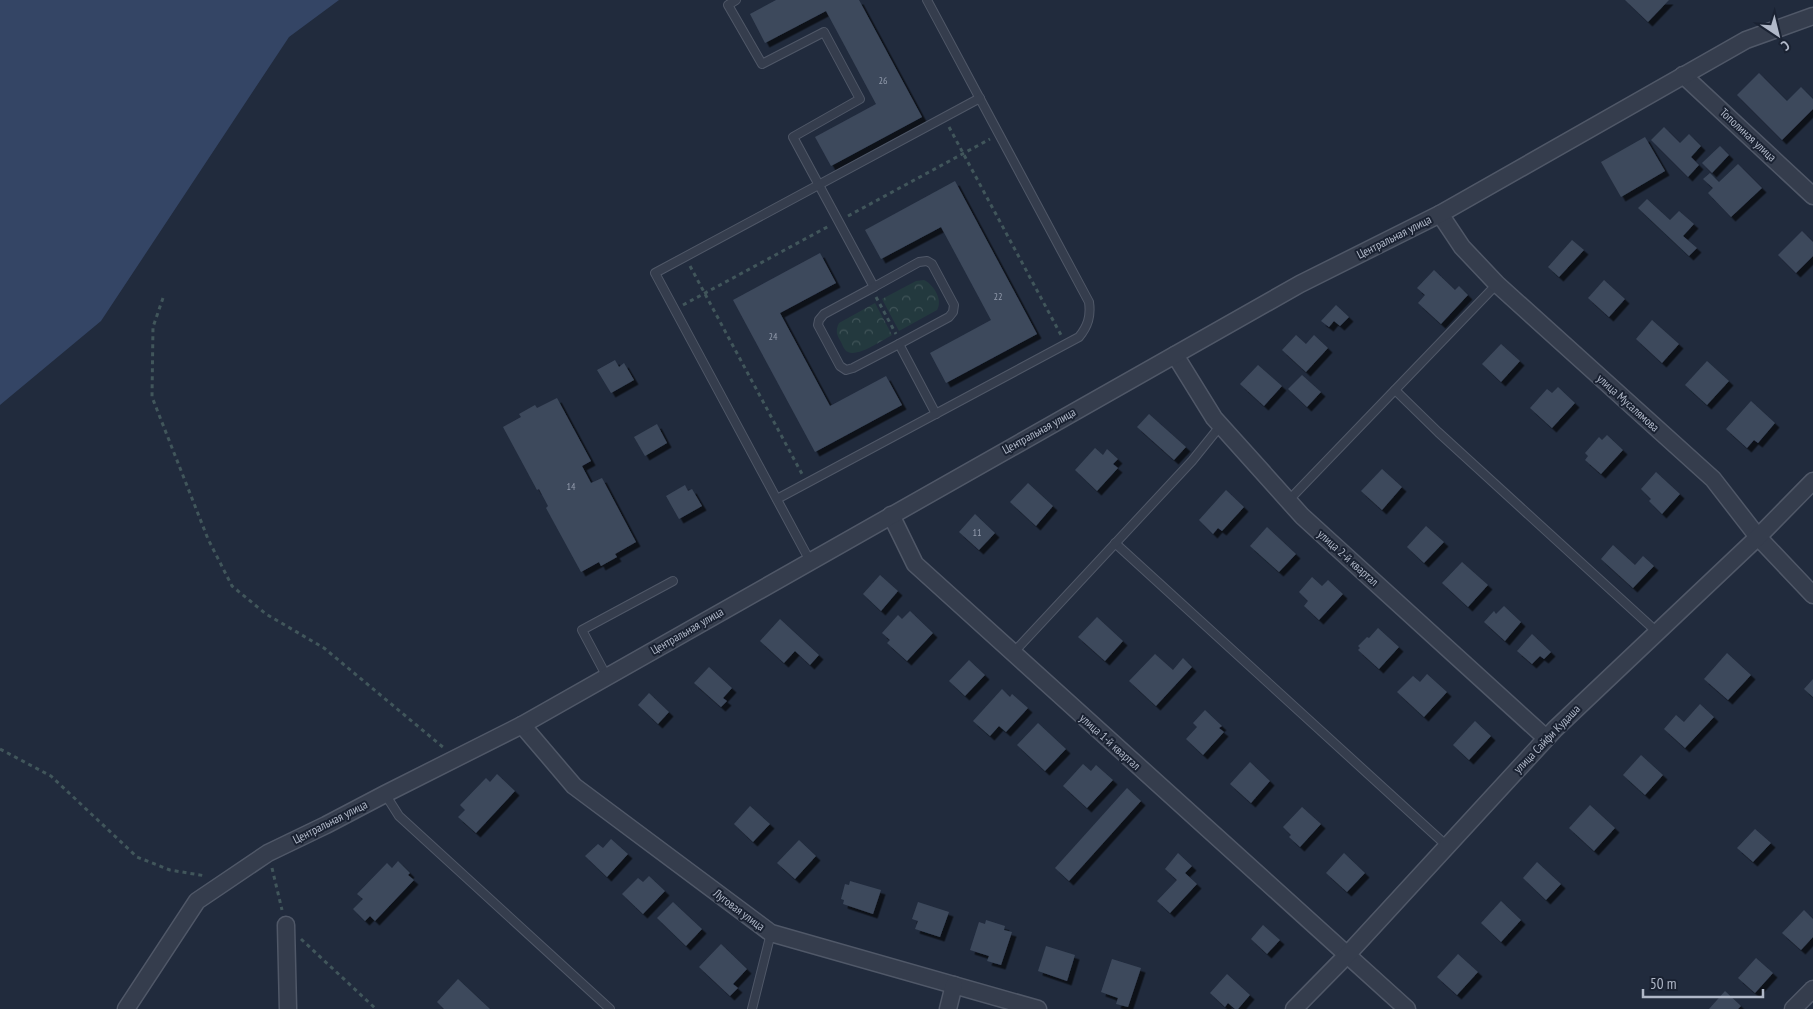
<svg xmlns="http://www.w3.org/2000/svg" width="1813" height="1009" viewBox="0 0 1813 1009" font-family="'PT Sans Narrow',sans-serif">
  <defs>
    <pattern id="park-crowns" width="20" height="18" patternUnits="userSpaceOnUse" patternTransform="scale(1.25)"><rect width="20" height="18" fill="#23393e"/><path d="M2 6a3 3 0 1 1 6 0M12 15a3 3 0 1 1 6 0" fill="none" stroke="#405458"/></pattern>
    <filter id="shadow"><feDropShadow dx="4.5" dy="4.5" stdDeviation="0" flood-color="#0009"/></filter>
  </defs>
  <rect width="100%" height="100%" fill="#212b3d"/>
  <!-- park -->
  <g fill="url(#park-crowns)">
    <path d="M924 280C934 285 943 300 937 310L899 331 882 299 916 281Z"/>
    <path d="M875 303 892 335C883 340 858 357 848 352 844 350 843 346 841 342 837 335 835 331 839 323Z"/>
  </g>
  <!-- water -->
  <path fill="#344565" d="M0 0H339L289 37 101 321 0 405Z"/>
  <!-- building -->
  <g fill="#3d495c" filter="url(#shadow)">
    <path d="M776 0H859L922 117 831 166 815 137 876 104 826 11 765 43 750 14Z"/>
    <path d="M1625 0H1669L1648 22Z"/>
    <path d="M1759 73 1787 101 1801 87 1813 99V109L1782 140 1737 95Z"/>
    <path d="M1664 127 1680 143 1689 134 1701 146 1691 157 1699 165 1688 177 1651 140Z"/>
    <path d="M1645 137 1665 171 1621 197 1601 162Z"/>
    <path d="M1720 146 1729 155 1712 173 1702 163Z"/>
    <path d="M1738 164 1762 188 1731 217 1708 193 1713 188 1703 179 1710 173 1719 182Z"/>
    <path d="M955 181 1037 334 946 383 930 353 991 320 941 227 881 259 865 230Z"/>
    <path d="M1647 199 1670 220 1679 211 1694 224 1683 236 1697 248 1689 256 1638 208Z"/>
    <path d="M1802 231 1813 242V256L1796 273 1778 255Z"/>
    <path d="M1572 240 1584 250 1559 277 1548 267Z"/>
    <path d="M820 253 836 283 780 313 830 406 886 376 902 405 815 452 733 300Z"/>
    <path d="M1434 270 1455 290 1459 286 1468 295 1441 324 1418 303 1425 295 1417 288Z"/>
    <path d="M1604 280 1625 299 1609 317 1588 298Z"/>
    <path d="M1336 305 1349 317 1340 326 1334 321 1329 327 1321 321Z"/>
    <path d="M1652 320 1679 344 1662 363 1636 339Z"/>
    <path d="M1296 335 1306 344 1314 335 1328 348 1306 372 1282 350Z"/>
    <path d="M1501 344 1520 361 1501 382 1482 364Z"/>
    <path d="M615 360 619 367 624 363 634 380 611 393 597 370Z"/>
    <path d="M1707 361 1729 381 1707 405 1685 385Z"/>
    <path d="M1258 365 1282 386 1264 406 1240 384Z"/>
    <path d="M1302 375 1321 392 1307 407 1288 389Z"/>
    <path d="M1558 387 1575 403 1552 428 1530 408 1547 389 1552 393Z"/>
    <path d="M557 398 591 461 582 466 591 483 602 478 636 542 615 554 617 557 601 566 599 562 581 572 546 508 548 506 539 489 537 490 503 427 521 417 519 414 535 405 537 408Z"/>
    <path d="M1751 401 1775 423 1758 443 1754 440 1747 448 1726 429Z"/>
    <path d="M1149 414 1186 447 1174 460 1137 427Z"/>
    <path d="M657 424 667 443 645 456 634 437Z"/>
    <path d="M1607 435 1623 450 1601 474 1585 460 1588 456 1585 453 1599 437 1602 440Z"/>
    <path d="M1095 448 1103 455 1107 449 1118 459 1113 464 1118 468 1097 491 1075 470Z"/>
    <path d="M1382 469 1402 487 1382 510 1361 491Z"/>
    <path d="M1656 472 1680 494 1662 514 1649 501 1651 499 1641 489Z"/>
    <path d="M1028 483 1053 506 1036 526 1010 502Z"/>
    <path d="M685 485 688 491 692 489 702 506 679 519 666 496Z"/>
    <path d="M1226 490 1244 507 1222 531 1218 528 1213 534 1199 520Z"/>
    <path d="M975 514 995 533 979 550 959 532Z"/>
    <path d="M1426 526 1444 542 1424 563 1407 547Z"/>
    <path d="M1267 527 1296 554 1279 572 1250 546Z"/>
    <path d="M1613 545 1635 565 1643 556 1654 566 1633 588 1601 559Z"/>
    <path d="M1462 562 1488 585 1468 607 1442 583Z"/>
    <path d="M880 575 898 591 881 611 863 594Z"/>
    <path d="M1312 577 1322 586 1328 580 1343 594 1319 620 1304 606 1308 601 1299 592Z"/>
    <path d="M1504 606 1521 622 1505 641 1484 622 1494 611 1496 614Z"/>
    <path d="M910 611 933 633 907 661 887 643 890 640 882 633 898 615 902 619Z"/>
    <path d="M1097 617 1123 641 1105 661 1078 637Z"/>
    <path d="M780 619 819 655 810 665 795 651 784 663 760 641Z"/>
    <path d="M1378 628 1399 647 1379 669 1358 650 1360 648 1358 646 1367 637 1369 638Z"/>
    <path d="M1532 634 1551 652 1544 659 1540 656 1532 664 1517 651Z"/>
    <path d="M1727 653 1751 675 1728 700 1704 679Z"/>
    <path d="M1155 654 1173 670 1183 658 1192 667 1156 706 1129 681Z"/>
    <path d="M969 660 985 675 965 696 949 681Z"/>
    <path d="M709 667 732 688 723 698 727 701 721 707 694 683Z"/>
    <path d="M1427 674 1447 692 1424 717 1397 692 1413 676 1420 682Z"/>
    <path d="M1813 679V697L1804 689Z"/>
    <path d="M1002 689 1010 697 1012 694 1028 708 1006 732 999 726 990 736 973 721Z"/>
    <path d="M649 693 669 712 658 724 638 705Z"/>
    <path d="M1700 704 1714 717 1685 748 1664 729 1676 715 1684 722Z"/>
    <path d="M1205 710 1222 726 1219 728 1224 732 1203 755 1186 739 1197 727 1193 723Z"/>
    <path d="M1475 721 1491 736 1469 760 1453 745Z"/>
    <path d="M1038 723 1066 749 1045 771 1017 745Z"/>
    <path d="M1641 755 1663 775 1645 795 1623 775Z"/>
    <path d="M1250 762 1270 781 1251 803 1230 784Z"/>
    <path d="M1083 764 1091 771 1096 765 1113 780 1087 808 1063 786Z"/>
    <path d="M497 774 515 791 476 833 458 817 465 810 460 805 486 778 490 782Z"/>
    <path d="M1127 788 1141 801 1069 881 1055 868Z"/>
    <path d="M1590 805 1615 828 1594 851 1569 828Z"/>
    <path d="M750 806 770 824 753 842 734 824Z"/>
    <path d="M1302 807 1321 824 1300 847 1289 837 1291 835 1283 827Z"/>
    <path d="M1755 829 1771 843 1753 862 1737 848Z"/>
    <path d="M611 839 628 854 607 877 585 856 598 844 603 848Z"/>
    <path d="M799 840 816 856 795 879 777 863Z"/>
    <path d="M1178 853 1192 866 1185 873 1197 884 1170 913 1157 901 1177 880 1165 869Z"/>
    <path d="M1344 853 1365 873 1347 892 1326 873Z"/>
    <path d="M398 861 410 873 408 875 414 880 375 921 370 916 365 921 353 909 363 899 357 894 387 863 392 868Z"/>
    <path d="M1537 862 1561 884 1546 900 1523 878Z"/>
    <path d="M649 876 665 891 643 914 622 894 638 878 643 882Z"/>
    <path d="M850 881 881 890 873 914 843 904 844 900 841 899 845 884 849 885Z"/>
    <path d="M1501 901 1521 920 1501 942 1481 923Z"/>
    <path d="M673 902 702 929 686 946 657 918Z"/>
    <path d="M918 902 949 912 940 937 915 929 918 921 912 919Z"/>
    <path d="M1804 910 1813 919V937L1801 950 1782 933Z"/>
    <path d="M986 920 1005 926 1004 930 1012 932 1001 965 987 961 989 956 970 950 979 922 985 924Z"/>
    <path d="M1263 925 1280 940 1267 954 1251 939Z"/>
    <path d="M721 944 747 969 733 984 738 988 730 996 699 967Z"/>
    <path d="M1046 946 1075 955 1067 981 1038 971Z"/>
    <path d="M1458 954 1478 972 1457 995 1437 977Z"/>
    <path d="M1756 958 1773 973 1755 993 1738 978Z"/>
    <path d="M1112 959 1141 968 1128 1007 1116 1004 1118 998 1101 992Z"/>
    <path d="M1227 974 1250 995 1238 1009H1235L1228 1003 1225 1007 1210 993Z"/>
    <path d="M458 979 490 1009H444L437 1002Z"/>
    <path d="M1725 991 1741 1006 1738 1009H1709Z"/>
  </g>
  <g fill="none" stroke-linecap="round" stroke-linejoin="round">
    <!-- service casing -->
    <g stroke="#505868" stroke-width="10">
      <g id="service">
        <path d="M736 0 728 5 762 64 824 32 860 99 793 137 874 287 919 262 927 261 932 264 954 305 953 312 949 317 899 344 936 414"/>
        <path d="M874 287 824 314 819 320 818 325 840 366 846 370 853 368 899 344"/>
        <path d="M1395 390 1438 432 1657 632"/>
        <path d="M777 499 1079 337C1088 326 1091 316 1089 302L927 0"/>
        <path d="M1288 501 1497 284"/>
        <path d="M1115 543 1447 846"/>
        <path d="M810 561 655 273 980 98"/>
        <path d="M1013 653 1192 461 1221 425"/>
        <path d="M607 677 582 630 673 581"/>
        <path d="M385 794 399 816 610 1009"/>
        <path d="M752 1009 771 933"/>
      </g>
    </g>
    <!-- minor casing -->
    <g stroke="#505868" stroke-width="19">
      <g id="minor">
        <path d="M1683 75 1813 196"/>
        <path d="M1440 214 1462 247 1497 284 1713 479 1758 537 1813 595"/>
        <path d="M1175 355 1214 418 1302 516 1546 738"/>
        <path d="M891 515 915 564 1407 1009"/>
        <path d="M522 725 574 786 771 933 1038 1009"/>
        <path d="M286 925 288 1009"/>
        <path d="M126 1009 197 901 268 853 326 825 385 794 522 725 1300 284 1440 214 1746 40 1813 16"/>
        <path d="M948 1009 954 985"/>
        <path d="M1294 1009 1347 955 1555 729 1758 537 1813 481"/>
        <path d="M1793 1009 1813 989"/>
      </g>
    </g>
    <!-- path -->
    <g stroke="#41565b" stroke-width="3" stroke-dasharray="4 4" stroke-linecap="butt">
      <path d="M949 127 1061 335"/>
      <path d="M848 216 990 139"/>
      <path d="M690 266 802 474"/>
      <path d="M876 297 896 334"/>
      <path d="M163 298 153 327 152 397 208 539 232 586 266 614 324 648 444 748"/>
      <path d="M683 305 829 226"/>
      <path d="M0 749 51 776 137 857 170 870 206 876"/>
      <path d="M272 868 282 910"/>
      <path d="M301 939 376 1009"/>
    </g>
    <!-- service -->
    <use href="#service" stroke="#353d4d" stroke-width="8"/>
    <!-- minor -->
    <use href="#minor" stroke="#353d4d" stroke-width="16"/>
  </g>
  <g text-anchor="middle" stroke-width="4" stroke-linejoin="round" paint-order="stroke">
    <!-- number labels -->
    <g font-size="10" fill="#939cad">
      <text x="883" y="84">26</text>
      <text x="998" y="300">22</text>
      <text x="773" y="340">24</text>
      <text x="571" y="490">14</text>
      <text x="977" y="536">11</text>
    </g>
    <!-- street labels -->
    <g font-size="12" fill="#b0b8c8" stroke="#1a2232">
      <text transform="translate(1748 135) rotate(43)" y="4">Тополиная улица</text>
      <text transform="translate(1394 237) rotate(-27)" y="4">Центральная улица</text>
      <text transform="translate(1628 403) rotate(42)" y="4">улица Мусалямова</text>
      <text transform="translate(1039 431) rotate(-29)" y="4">Центральная улица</text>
      <text transform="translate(1348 558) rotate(42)" y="4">улица 2-й квартал</text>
      <text transform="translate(687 631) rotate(-30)" y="4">Центральная улица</text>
      <text transform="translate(1547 739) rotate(-46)" y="4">улица Сайфи Кудаша</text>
      <text transform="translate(1110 742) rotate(42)" y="4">улица 1-й квартал</text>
      <text transform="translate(330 822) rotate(-27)" y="4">Центральная улица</text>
      <text transform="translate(739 910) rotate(37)" y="4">Луговая улица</text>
    </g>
  </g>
  <!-- north arrow -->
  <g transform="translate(1778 35) rotate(145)" stroke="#1a2232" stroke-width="4" paint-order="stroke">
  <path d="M0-4L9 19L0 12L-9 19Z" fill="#b0b8c8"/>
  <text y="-8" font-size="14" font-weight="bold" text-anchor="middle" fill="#b0b8c8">С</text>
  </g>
  <!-- scale -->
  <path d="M1643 989v8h120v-8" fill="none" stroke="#b0b8c8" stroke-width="2.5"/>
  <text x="1650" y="989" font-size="15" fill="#b0b8c8" stroke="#1a2232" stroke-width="4" paint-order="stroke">50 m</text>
</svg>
